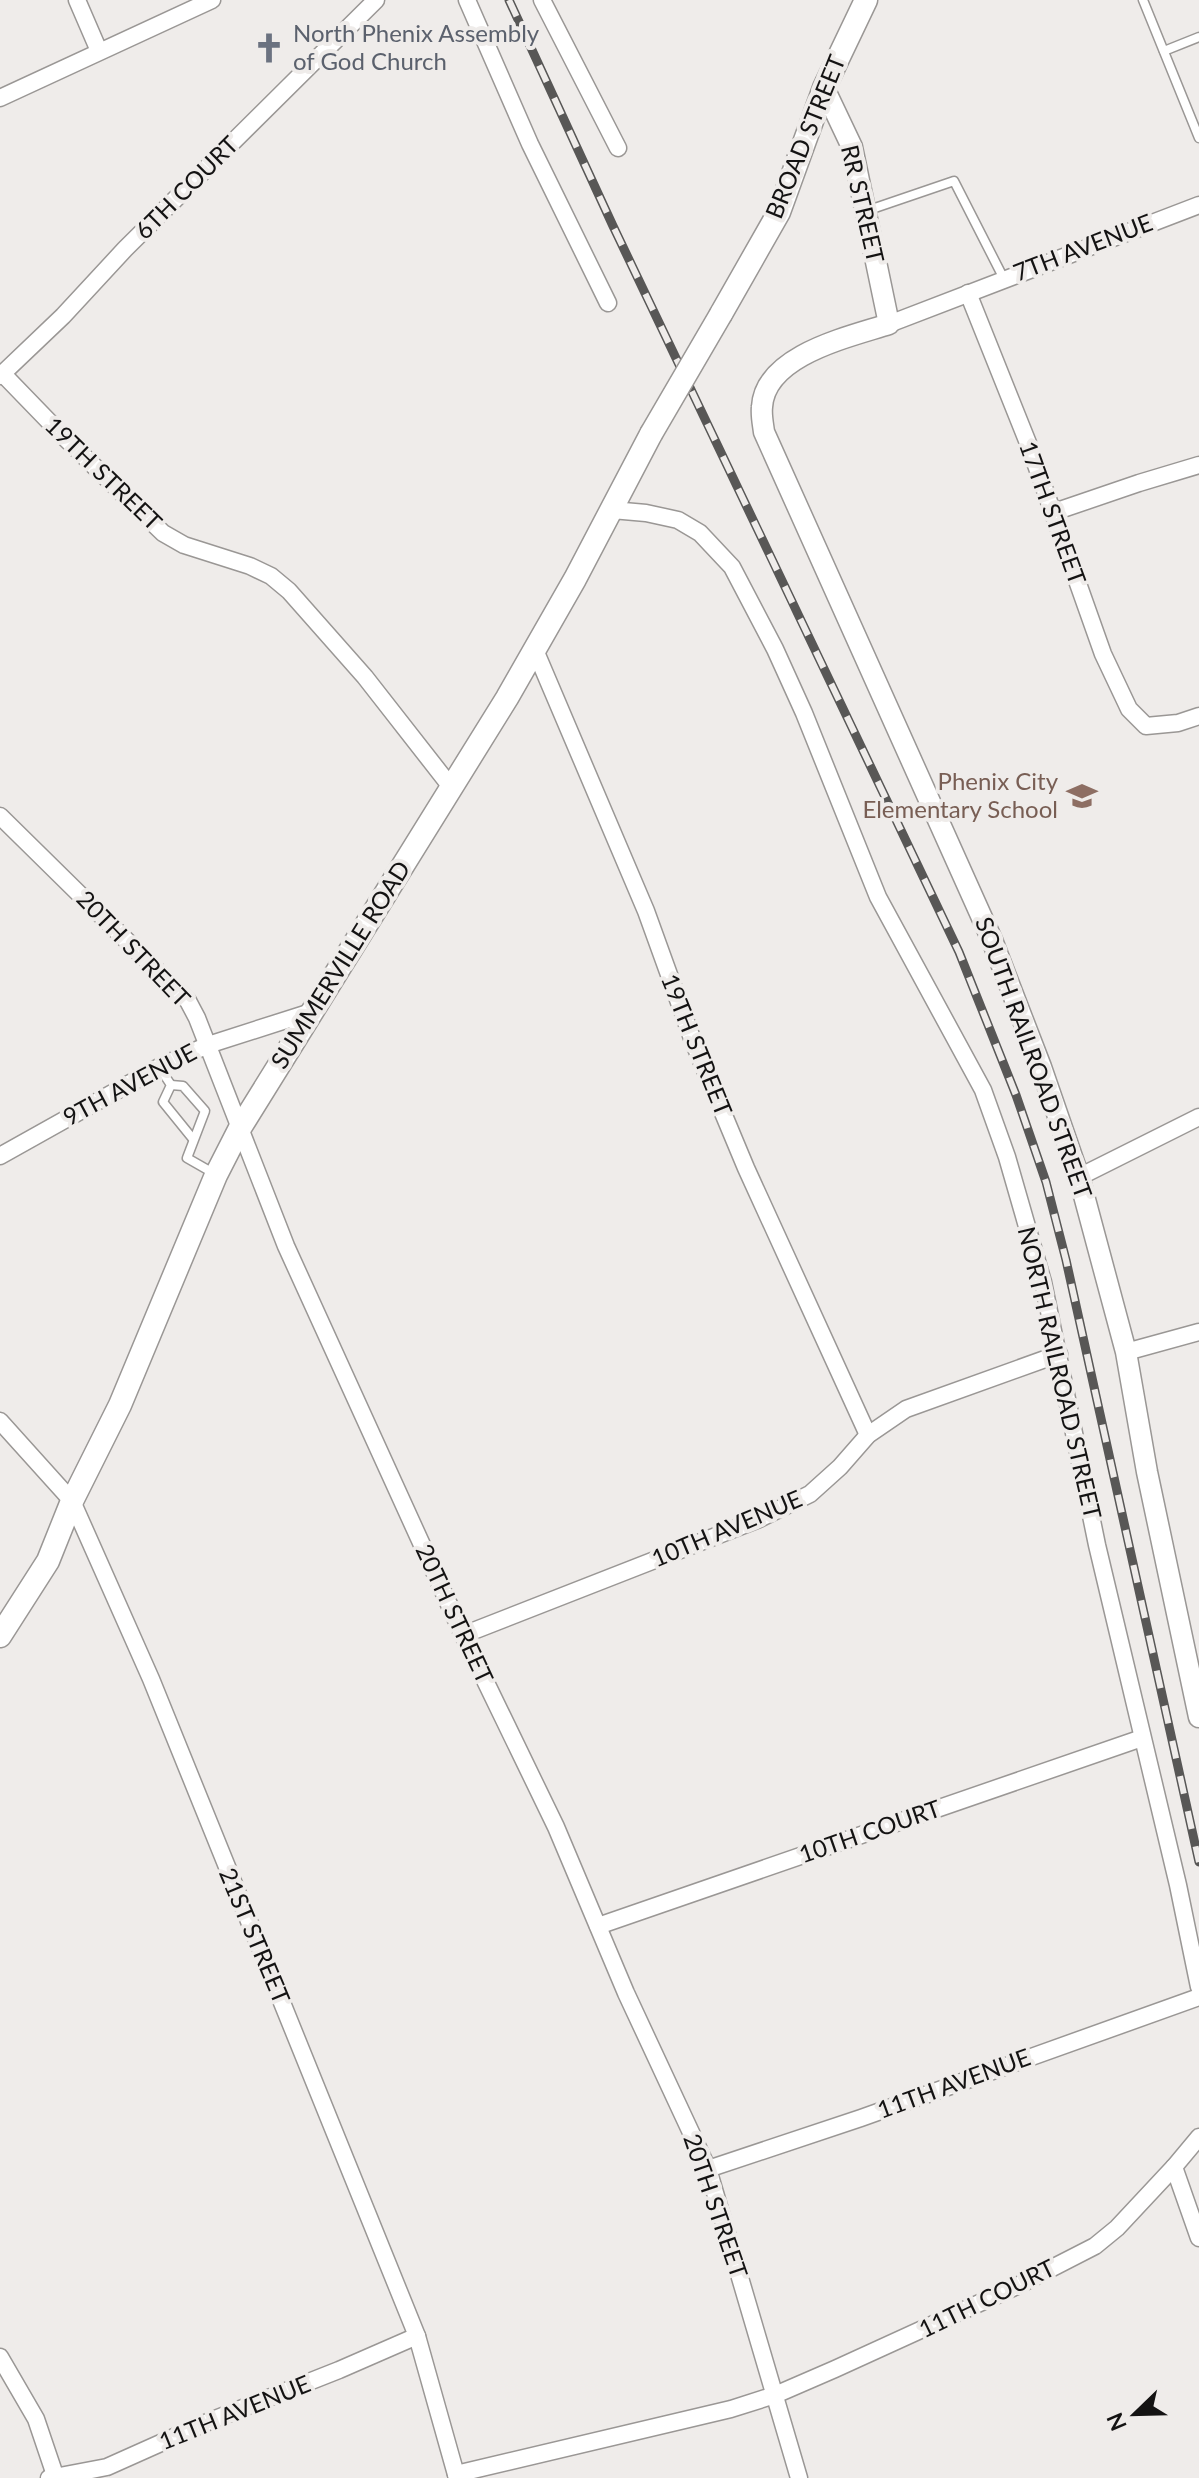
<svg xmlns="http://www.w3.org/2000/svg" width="1199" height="2478" viewBox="0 0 1199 2478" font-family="Lato,sans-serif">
  <rect width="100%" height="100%" fill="#efecea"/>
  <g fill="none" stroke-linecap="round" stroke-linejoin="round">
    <!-- service casing -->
    <g stroke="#9a9795" stroke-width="11">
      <g id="service">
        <path d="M1143 0 1199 138"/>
        <path d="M1164 51 1199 37"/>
        <path d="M866 211 954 181 1004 279"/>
        <path d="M159 1067 171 1085 163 1102 193 1139"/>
        <path d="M171 1085 183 1086 205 1111 187 1158 215 1174"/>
      </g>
    </g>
    <!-- minor casing -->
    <g stroke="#9a9795" stroke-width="19">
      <g id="minor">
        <path d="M77 0 99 51"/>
        <path d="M467 0 530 144 608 303"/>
        <path d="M542 0 618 148"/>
        <path d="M0 98 212 0"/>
        <path d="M968 293 1030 448 1103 654 1129 709 1146 726 1178 723 1199 716"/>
        <path d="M889 324 1199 205"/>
        <path d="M3 374 62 435 163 533 184 545 250 566 271 576 289 591 365 677 451 787"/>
        <path d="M0 376 63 316 125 249 376 0"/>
        <path d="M612 510 646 513 678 520 700 533 732 567 775 649 804 713 878 897 983 1090 1007 1157 1043 1282 1097 1545 1178 1885 1199 1987"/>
        <path d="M1054 512 1139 483 1199 465"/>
        <path d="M535 650 646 911 693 1041 746 1168 868 1435"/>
        <path d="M0 816 188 1001 197 1018 286 1246 463 1635 556 1827 626 1993 708 2169 799 2478"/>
        <path d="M0 1156 159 1067 208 1045 311 1012"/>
        <path d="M1079 1177 1199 1117"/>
        <path d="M1126 1352 1199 1332"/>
        <path d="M0 1421 72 1501 151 1679 417 2336 457 2478"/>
        <path d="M463 1635 757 1520 810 1494 840 1467 868 1435 906 1409 1059 1354"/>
        <path d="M598 1926 1142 1738"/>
        <path d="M1199 2137 1174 2167 1199 2238"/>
        <path d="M708 2169 861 2118 1199 1997"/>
        <path d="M0 2357 36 2419 56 2478"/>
        <path d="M456 2474 731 2409 775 2395 835 2369 1019 2285 1095 2246 1117 2228 1174 2167"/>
        <path d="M49 2478 107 2467 210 2421 339 2370 417 2336"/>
      </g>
    </g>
    <!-- tertiary casing -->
    <g stroke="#9a9795" stroke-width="23">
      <path id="tertiary" d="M824 88 852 147 889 324C849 337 765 355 762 407 761 415 763 424 764 432L992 940 1041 1067 1079 1177 1126 1352 1147 1472 1199 1717"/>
    </g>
    <!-- secondary casing -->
    <g stroke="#9a9795" stroke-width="25">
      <g id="secondary">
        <path d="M721 314 779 212 824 88 866 0"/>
        <path d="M0 1636 48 1561 72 1501 120 1405 216 1175 240 1128 507 698 575 579 651 434"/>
      </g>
    </g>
    <!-- service -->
    <use href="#service" stroke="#fff" stroke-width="8"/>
    <!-- minor -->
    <use href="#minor" stroke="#fff" stroke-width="16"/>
    <!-- tertiary -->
    <use href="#tertiary" stroke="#fff" stroke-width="20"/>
    <!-- secondary -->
    <use href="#secondary" stroke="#fff" stroke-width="22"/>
    <!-- rail casing -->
    <g stroke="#585756" stroke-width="9">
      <path id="rail" d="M509 0 613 226 959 952 1016 1095 1046 1182 1066 1260 1199 1862"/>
    </g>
    <!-- rail -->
    <use href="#rail" stroke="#efecea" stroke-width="6" stroke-dasharray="18" stroke-linecap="butt"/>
    <!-- secondary-bridge casing -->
    <g stroke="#9a9795" stroke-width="25" stroke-linecap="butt">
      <path id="secondary-bridge" d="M651 434 721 314"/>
    </g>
    <!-- secondary-bridge -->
    <use href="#secondary-bridge" stroke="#fff" stroke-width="22"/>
  </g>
  <!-- icons -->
  <defs>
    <g id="church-bare" transform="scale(2.4)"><path d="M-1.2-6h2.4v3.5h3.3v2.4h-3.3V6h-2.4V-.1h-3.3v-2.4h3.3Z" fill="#6b7280" stroke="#efecea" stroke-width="2.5" paint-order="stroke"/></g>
    <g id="school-bare" transform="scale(2.4)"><path d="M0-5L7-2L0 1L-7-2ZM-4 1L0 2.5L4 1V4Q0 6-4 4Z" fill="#8d6e63" stroke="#efecea" stroke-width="2.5" paint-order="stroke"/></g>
  </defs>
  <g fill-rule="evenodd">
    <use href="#church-bare" x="269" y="48"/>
    <use href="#school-bare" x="1082" y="796"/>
  </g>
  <g text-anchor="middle" stroke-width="8" stroke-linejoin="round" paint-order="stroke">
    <!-- worship labels -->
    <g font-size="24" fill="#5b616d" stroke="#efecea" text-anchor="start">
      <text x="293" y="42">North Phenix Assembly<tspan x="293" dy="28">of God Church</tspan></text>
    </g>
    <!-- street labels -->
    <g font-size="24" fill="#141313" stroke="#efecea">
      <text transform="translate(806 137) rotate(-68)" y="8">BROAD STREET</text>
      <text transform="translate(187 188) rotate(-45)" y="8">6TH COURT</text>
      <text transform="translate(862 204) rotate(77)" y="8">RR STREET</text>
      <text transform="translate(1083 248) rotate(-21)" y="8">7TH AVENUE</text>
      <text transform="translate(103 474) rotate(44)" y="8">19TH STREET</text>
      <text transform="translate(1052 513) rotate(70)" y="8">17TH STREET</text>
      <text transform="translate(133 949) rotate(46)" y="8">20TH STREET</text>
      <text transform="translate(341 965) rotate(-58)" y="8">SUMMERVILLE ROAD</text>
      <text transform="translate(696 1045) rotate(68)" y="8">19TH STREET</text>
      <text transform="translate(1033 1058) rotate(70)" y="8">SOUTH RAILROAD STREET</text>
      <text transform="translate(130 1085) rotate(-28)" y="8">9TH AVENUE</text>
      <text transform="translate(1059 1373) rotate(77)" y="8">NORTH RAILROAD STREET</text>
      <text transform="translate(727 1529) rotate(-23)" y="8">10TH AVENUE</text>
      <text transform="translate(454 1614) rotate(65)" y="8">20TH STREET</text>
      <text transform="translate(870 1832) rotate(-19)" y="8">10TH COURT</text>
      <text transform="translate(254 1936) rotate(67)" y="8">21ST STREET</text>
      <text transform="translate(954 2084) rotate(-20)" y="8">11TH AVENUE</text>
      <text transform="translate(715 2206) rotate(71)" y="8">20TH STREET</text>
      <text transform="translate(987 2299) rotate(-26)" y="8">11TH COURT</text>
      <text transform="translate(235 2413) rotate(-22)" y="8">11TH AVENUE</text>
    </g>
    <!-- education labels -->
    <g font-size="24" fill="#785e54" stroke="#efecea" text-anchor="end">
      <text x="1058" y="790">Phenix City<tspan x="1058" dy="28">Elementary School</tspan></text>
    </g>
  </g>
  <!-- north arrow -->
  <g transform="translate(1135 2414) rotate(247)" stroke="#efecea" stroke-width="6" paint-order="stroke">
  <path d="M0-6L14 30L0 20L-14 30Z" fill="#141313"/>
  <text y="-12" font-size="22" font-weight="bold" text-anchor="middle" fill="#141313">N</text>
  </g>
</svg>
